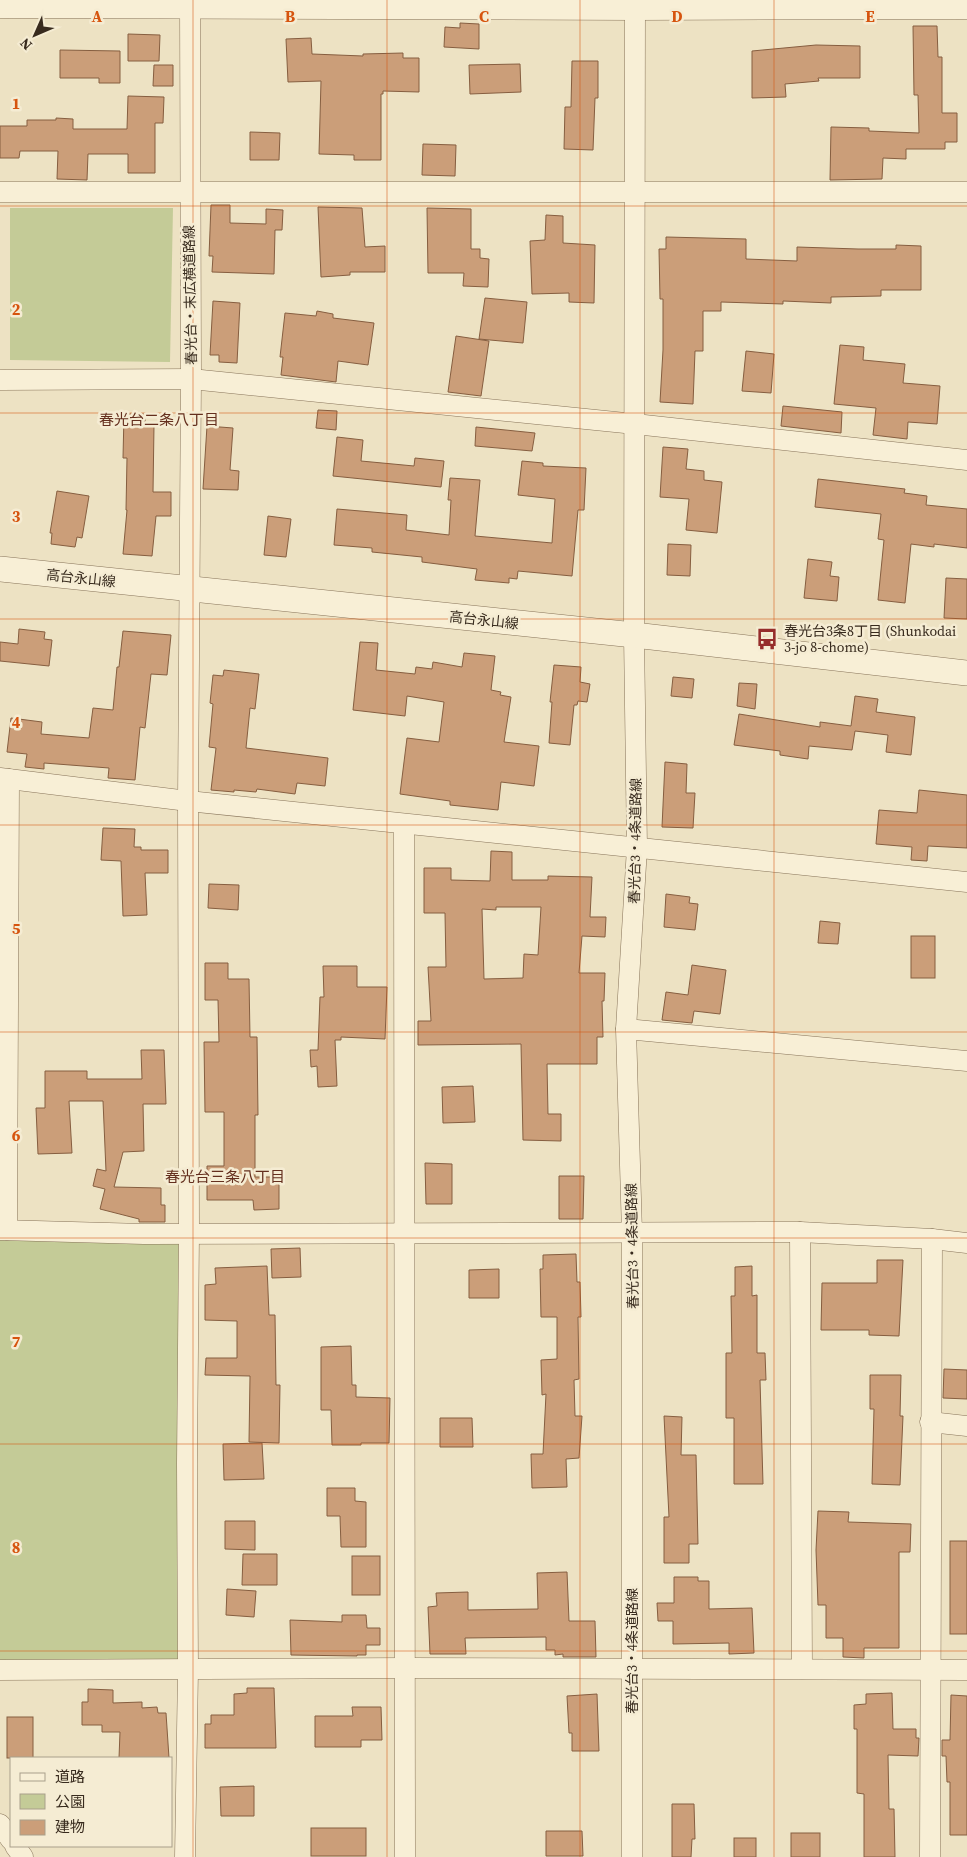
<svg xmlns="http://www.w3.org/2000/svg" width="967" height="1857" viewBox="0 0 967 1857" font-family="'Source Serif 4','Noto Sans JP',serif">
  <rect width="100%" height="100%" fill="#ede2c3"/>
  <!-- green -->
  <g fill="#c4cb97">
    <path d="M10 208H173L170 362 10 360Z"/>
    <path d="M0 1231 189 1233 188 1670H0Z"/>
  </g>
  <!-- building -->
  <g fill="#cb9e79" stroke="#865e40" fill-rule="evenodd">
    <path d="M460 23 479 24V49L444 47 445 27 460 28Z"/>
    <path d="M913 26H937L938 57H942V113H957V142H945V149H906V159L883 158 882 179 830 180 831 127 869 128V131L919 133 918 95H914Z"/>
    <path d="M128 34 160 35 159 61H128Z"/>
    <path d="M311 38 312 54 363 56V54L403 53V58H419V92L383 91V94H381V160H354V155L319 154 321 81 288 82 286 39Z"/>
    <path d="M816 45 860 46V78H818L819 81 785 84 786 97 752 98V51Z"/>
    <path d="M60 50 120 51V83H99V78H60Z"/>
    <path d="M572 61H598V98H595L593 150 564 149 565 107H571Z"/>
    <path d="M520 64 521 92 470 94 469 65Z"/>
    <path d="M154 65H173V86H153Z"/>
    <path d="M128 96 164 97 163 123H155V173H128V154H88L87 180 57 179 58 151H20L19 158H0V126H27V120H56V118L73 119V129H127Z"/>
    <path d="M250 132 280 133 279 160H250Z"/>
    <path d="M423 144 456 145 455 176 422 175Z"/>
    <path d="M211 205H230V223L266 224V209L283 210 282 230H275L274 274 212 272 213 256H209Z"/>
    <path d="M318 207 362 208 365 247 385 246V272H350V275L321 277Z"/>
    <path d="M427 208 471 209V249H480V258L489 259 488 287 463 286 464 273H428Z"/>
    <path d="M546 215 563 216V243L595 245 594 303 569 302V293L532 294 530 241 545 240Z"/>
    <path d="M666 237 746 239V259L797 261V247L858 249H896V245L921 246V290H881V296L831 297V303L783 301V304L721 302V311H703V351H695L693 404 660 402 663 350V299H660L659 249H666Z"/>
    <path d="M485 298 527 302 523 343 479 339Z"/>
    <path d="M213 301 240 303 237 363 219 362V355H210Z"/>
    <path d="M317 311 333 314V318L374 323 368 365 338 361 336 382 281 375 283 357H280L285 313 316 316Z"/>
    <path d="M456 336 489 341 481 396 448 392Z"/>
    <path d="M840 345 864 347 863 360 905 364 903 383 940 386 937 424 908 422 907 439 873 435 876 408 834 404Z"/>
    <path d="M746 351 774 354 771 393 742 391Z"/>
    <path d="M783 406 842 412 841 433 781 426Z"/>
    <path d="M318 410 337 411 336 430 316 428Z"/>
    <path d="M124 414H145V425H154L153 492H171V516H156L152 556 123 554 127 510H126L127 458H123Z"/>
    <path d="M207 426 233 428 230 470 239 471 238 490 203 489Z"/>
    <path d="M476 427 535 433 532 451 475 446Z"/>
    <path d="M337 437 363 440 361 461 414 466 415 458 444 461 441 487 333 476Z"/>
    <path d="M663 447 688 449 686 469 704 471V480L722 482 717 533 686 530 689 499 660 497Z"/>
    <path d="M522 461 543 463V466L586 468 584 510H578L572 576 518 571 517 579 509 578V583L475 580 477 569 422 562V557L372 552V548L334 545 337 509 407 515 406 530 449 535 451 500H448L450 478 480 480 475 536 552 543 555 499 518 495Z"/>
    <path d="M818 479 905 489 904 493 927 496 926 505 967 509V548L934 544V547L911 544 905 603 878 600 884 540 878 539 881 514 815 507Z"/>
    <path d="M57 491 89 496 82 538 77 537 75 547 51 544 52 533H50Z"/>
    <path d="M268 516 291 519 286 557 264 555Z"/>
    <path d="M668 544 691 545 690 576 667 575Z"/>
    <path d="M808 559 832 562 830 576 839 577 837 601 804 598Z"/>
    <path d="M946 578 967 579V619L944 618Z"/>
    <path d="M19 629 45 632 44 639 52 640 49 666 0 661V642L18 644Z"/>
    <path d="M123 631 171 635 167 675 151 674 145 728 140 727 135 780 108 778 109 768 44 763V769L25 767 27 754 7 752 11 718 42 722 41 734 89 738 93 708 113 710 117 667H119Z"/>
    <path d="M360 642 378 643 376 670 415 674 416 667 432 669 433 662 462 667 464 653 495 656 491 690 501 692 500 695 511 697 504 742 539 746 534 786 501 782 498 810 450 805V801L400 794 407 738 439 742 444 702 407 696 405 716 353 710Z"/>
    <path d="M554 665 581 667 580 682 590 684 587 702 578 701 577 705H574L570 745 549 743 552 702H550Z"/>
    <path d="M224 670 259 674 255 709 250 708 246 748 328 758 325 786 297 783 295 794 257 789 256 792 234 790V792L211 790 216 748 209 747 213 704 210 703 213 675 223 676Z"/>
    <path d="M673 677 694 679 692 698 671 696Z"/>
    <path d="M739 683 757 684 755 709 737 706Z"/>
    <path d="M855 696 878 699 876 712 915 717 911 755 886 752 888 735 855 731 852 750 809 746 808 759 780 755V751L734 745 739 714 820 727V722L851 726Z"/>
    <path d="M665 762 687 764 686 793H695L693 828 662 827Z"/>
    <path d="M919 790 967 795V848L928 846 927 861 911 860 912 847 876 844 879 810 917 813Z"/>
    <path d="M103 828 135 829 134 847H141V850H168V873H145L147 915 123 916 121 861 101 860Z"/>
    <path d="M491 851 512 852V880H548V876L592 877 590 917H606L605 937 582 936 579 973H605L604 1001H602L603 1037H597V1064H547L548 1114H561V1141L523 1140 521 1044 418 1045V1021H431L428 967H446L445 913H424V868H451V880L490 881ZM496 907H541L538 955 524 954 523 978 484 979 482 909 496 910Z"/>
    <path d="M209 884 239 885 238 910 208 908Z"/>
    <path d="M666 894 690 897 689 903 698 904 695 930 664 927Z"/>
    <path d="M820 921 840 923 838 944 818 943Z"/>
    <rect x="911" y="936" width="24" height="42"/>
    <path d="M205 963H228V979H249L250 1037H257L258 1115H255V1177H279V1209L254 1210 253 1200H207V1166H224V1112H205L204 1042H219L218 1000H205Z"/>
    <path d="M692 965 726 970 720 1014 694 1011 692 1023 662 1020 666 992 688 995Z"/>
    <path d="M323 966H357V987H387L385 1039 341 1037V1040H335L337 1086 318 1087 317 1066 311 1067 310 1050H318L320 997H324Z"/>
    <path d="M141 1050H164L166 1104H143L144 1151 123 1152 114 1187 161 1188V1205H165V1222H139V1219L100 1209 105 1189 93 1186 97 1169 106 1171 103 1101H69L72 1153 38 1154 36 1108H45V1071H87V1079H142Z"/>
    <path d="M473 1086 475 1122 443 1123 442 1087Z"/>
    <path d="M425 1163 452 1164V1204H426Z"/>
    <path d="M559 1176H584L583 1219H559Z"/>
    <path d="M300 1248 301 1277 272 1278 271 1249Z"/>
    <path d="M576 1254 577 1282H580L581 1317H578L579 1379 574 1380 575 1416H582L579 1458 566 1459 567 1487 532 1488 531 1454H543L546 1394 542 1395 541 1360 557 1359V1317H541L540 1269H543V1255Z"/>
    <path d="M877 1260H903L899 1336 869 1335V1330H821L822 1283H877Z"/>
    <path d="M267 1266 269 1315H275L276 1385H280L279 1443 249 1442 250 1376 205 1375 206 1358H237V1321L205 1320V1285L216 1284 215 1268Z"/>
    <path d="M752 1266V1296L757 1295V1353H765L766 1380H760L763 1484H734V1418H726V1353H732L731 1296H735V1267Z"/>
    <path d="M499 1269V1298H469V1270Z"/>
    <path d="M351 1346 352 1385H356V1397L390 1398 389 1443H361V1445H332L331 1410H321V1347Z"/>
    <path d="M944 1369 967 1370V1399L943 1398Z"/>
    <path d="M870 1375H901L900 1416H903L900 1485 872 1484 874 1409H870Z"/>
    <path d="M664 1416 682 1417 681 1455H696L698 1544H689V1563H664V1517H669Z"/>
    <path d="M440 1418H472L473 1447H440Z"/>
    <path d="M262 1443 264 1479 224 1480 223 1444Z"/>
    <path d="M327 1488H355V1501L366 1502V1547H341L340 1516H327Z"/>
    <path d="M818 1511 849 1512 848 1522 911 1524 910 1552H899V1648H864V1658L843 1657V1638H826V1605H818L816 1550Z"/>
    <path d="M225 1521H255V1550L225 1549Z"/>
    <rect x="950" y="1541" width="17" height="93"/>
    <path d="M243 1554H277V1585H242Z"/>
    <rect x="352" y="1556" width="28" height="39"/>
    <path d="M567 1572 569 1621H595L596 1657H563V1654L555 1655V1650H546V1637L465 1638 466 1654H430L428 1607 437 1606 436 1593 468 1592V1610L538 1609 537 1573Z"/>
    <path d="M674 1577H698V1581H709V1609L752 1608 754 1653 729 1654V1643L673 1644V1621H658L657 1603H674Z"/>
    <path d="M227 1589 256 1591 254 1617 226 1615Z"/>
    <path d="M342 1615H366L367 1628H380V1645H366V1655H357V1656L291 1655 290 1620 342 1622Z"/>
    <path d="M247 1688H274L276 1748H205V1724H211V1715H234V1694L247 1693Z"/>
    <path d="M88 1689 113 1690V1703L142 1702V1708L157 1707 158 1713H166L169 1758H119L120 1732H102V1725H82V1702H88Z"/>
    <path d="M892 1693 893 1729H916V1738H919L918 1756 888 1755 889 1809H894L895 1857H864V1794L857 1793V1729H854V1705L866 1704V1694Z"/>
    <path d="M597 1694 599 1751H572V1733H569L567 1696Z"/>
    <path d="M951 1695 967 1696V1835H950V1782H947L946 1756H942V1740H950Z"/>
    <path d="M352 1707H381L382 1740H361V1747H315V1716H353Z"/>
    <rect x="7" y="1717" width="26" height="41"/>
    <path d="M254 1786V1816H221L220 1787Z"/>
    <path d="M672 1804H694L695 1839H692L691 1857H672Z"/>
    <rect x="311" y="1828" width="55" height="28"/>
    <path d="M546 1831H582L583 1856H546Z"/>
    <rect x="791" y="1833" width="29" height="24"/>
    <rect x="734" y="1838" width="22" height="19"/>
  </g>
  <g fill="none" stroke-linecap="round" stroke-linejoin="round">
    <!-- minor casing -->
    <g stroke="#88745a" stroke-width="21">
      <g id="minor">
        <path d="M0 8 635 10 967 9"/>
        <path d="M0 192H967"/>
        <path d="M0 380 191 379 635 424 967 460"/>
        <path d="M0 778 188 801 967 882"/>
        <path d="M404 824 405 1857"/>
        <path d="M626 1029 967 1061"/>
        <path d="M0 1230 144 1234 800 1232 932 1239 967 1243"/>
        <path d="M7 1230 9 779"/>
        <path d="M800 1232 802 1669"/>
        <path d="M930 1422 967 1426"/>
        <path d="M0 1670 406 1668 967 1670"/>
        <path d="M0 1824 11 1840"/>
        <path d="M15 1846 23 1857"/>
        <path d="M185 1857 188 1670 187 1464 189 1233 188 801 191 379 190 0"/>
        <path d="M632 1857V1233L626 1029 637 848 634 635 635 0"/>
        <path d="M930 1857 932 1239"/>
      </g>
    </g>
    <!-- tertiary casing -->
    <g stroke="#88745a" stroke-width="26">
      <path id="tertiary" d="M0 569 634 635 967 673"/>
    </g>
    <!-- minor -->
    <use href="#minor" stroke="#f8efd6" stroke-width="20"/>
    <!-- tertiary -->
    <use href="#tertiary" stroke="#f8efd6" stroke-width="25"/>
  </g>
  <!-- grid -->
  <path fill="none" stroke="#d6540e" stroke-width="1" stroke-opacity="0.55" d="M193 0V1857M387 0V1857M580 0V1857M774 0V1857M0 206H967M0 413H967M0 619H967M0 825H967M0 1032H967M0 1238H967M0 1444H967M0 1651H967"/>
  <!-- icons -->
  <defs>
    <g id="bus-bare" transform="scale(1.725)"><path d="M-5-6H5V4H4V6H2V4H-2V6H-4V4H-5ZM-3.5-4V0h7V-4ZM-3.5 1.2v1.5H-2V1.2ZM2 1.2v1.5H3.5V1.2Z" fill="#962d2b" stroke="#f5ecd3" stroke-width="2.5" paint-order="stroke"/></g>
  </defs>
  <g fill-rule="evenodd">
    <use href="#bus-bare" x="767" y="639"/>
  </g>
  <g text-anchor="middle" stroke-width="5" stroke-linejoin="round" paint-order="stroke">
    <!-- street labels -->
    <g font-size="14" fill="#382b1e" stroke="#f5ecd3">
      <text transform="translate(190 295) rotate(-91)" y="5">春光台・末広横道路線</text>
      <text transform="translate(81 578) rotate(6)" y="5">高台永山線</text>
      <text transform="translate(484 620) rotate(6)" y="5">高台永山線</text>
      <text transform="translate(635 841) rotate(-89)" y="5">春光台3・4条道路線</text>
      <text transform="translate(632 1246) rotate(-91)" y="5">春光台3・4条道路線</text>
      <text transform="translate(632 1651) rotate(-90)" y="5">春光台3・4条道路線</text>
    </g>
    <!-- poi labels -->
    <g font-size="14" fill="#382b1e" stroke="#f5ecd3" text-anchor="start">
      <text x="784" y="636">春光台3条8丁目 (Shunkodai<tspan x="784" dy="16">3-jo 8-chome)</tspan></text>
    </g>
    <!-- neighbourhood labels -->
    <g font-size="15" fill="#642f1e" stroke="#f5ecd3">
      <text x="159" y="425">春光台二条八丁目</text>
      <text x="225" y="1182">春光台三条八丁目</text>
    </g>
  </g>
  <g font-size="16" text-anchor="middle" font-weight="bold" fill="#d6540e" stroke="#f5ecd3" stroke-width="5" stroke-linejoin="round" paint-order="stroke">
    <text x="97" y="22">A</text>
    <text x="290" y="22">B</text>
    <text x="484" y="22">C</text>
    <text x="677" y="22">D</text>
    <text x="870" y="22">E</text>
    <text x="16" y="109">1</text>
    <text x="16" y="315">2</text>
    <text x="16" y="522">3</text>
    <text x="16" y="728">4</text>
    <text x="16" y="934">5</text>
    <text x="16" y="1141">6</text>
    <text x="16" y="1347">7</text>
    <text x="16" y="1553">8</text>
  </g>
  <!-- legend -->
  <rect x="10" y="1757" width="162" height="90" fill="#f5ecd3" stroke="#a99f8b"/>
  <rect x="20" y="1773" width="25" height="8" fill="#f8efd6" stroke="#a99f8b"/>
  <text x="55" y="1782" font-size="15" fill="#382b1e">道路</text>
  <rect x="20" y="1794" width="25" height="15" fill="#c4cb97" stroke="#a99f8b"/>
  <text x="55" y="1807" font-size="15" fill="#382b1e">公園</text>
  <rect x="20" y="1820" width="25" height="15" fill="#cb9e79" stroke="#a99f8b"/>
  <text x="55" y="1832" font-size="15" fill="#382b1e">建物</text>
  <!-- north arrow -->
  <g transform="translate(35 35) rotate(225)" stroke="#f5ecd3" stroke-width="4" paint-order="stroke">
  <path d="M0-4L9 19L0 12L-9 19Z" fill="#382b1e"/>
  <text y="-8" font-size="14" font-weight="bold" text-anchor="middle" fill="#382b1e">N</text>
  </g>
</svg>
